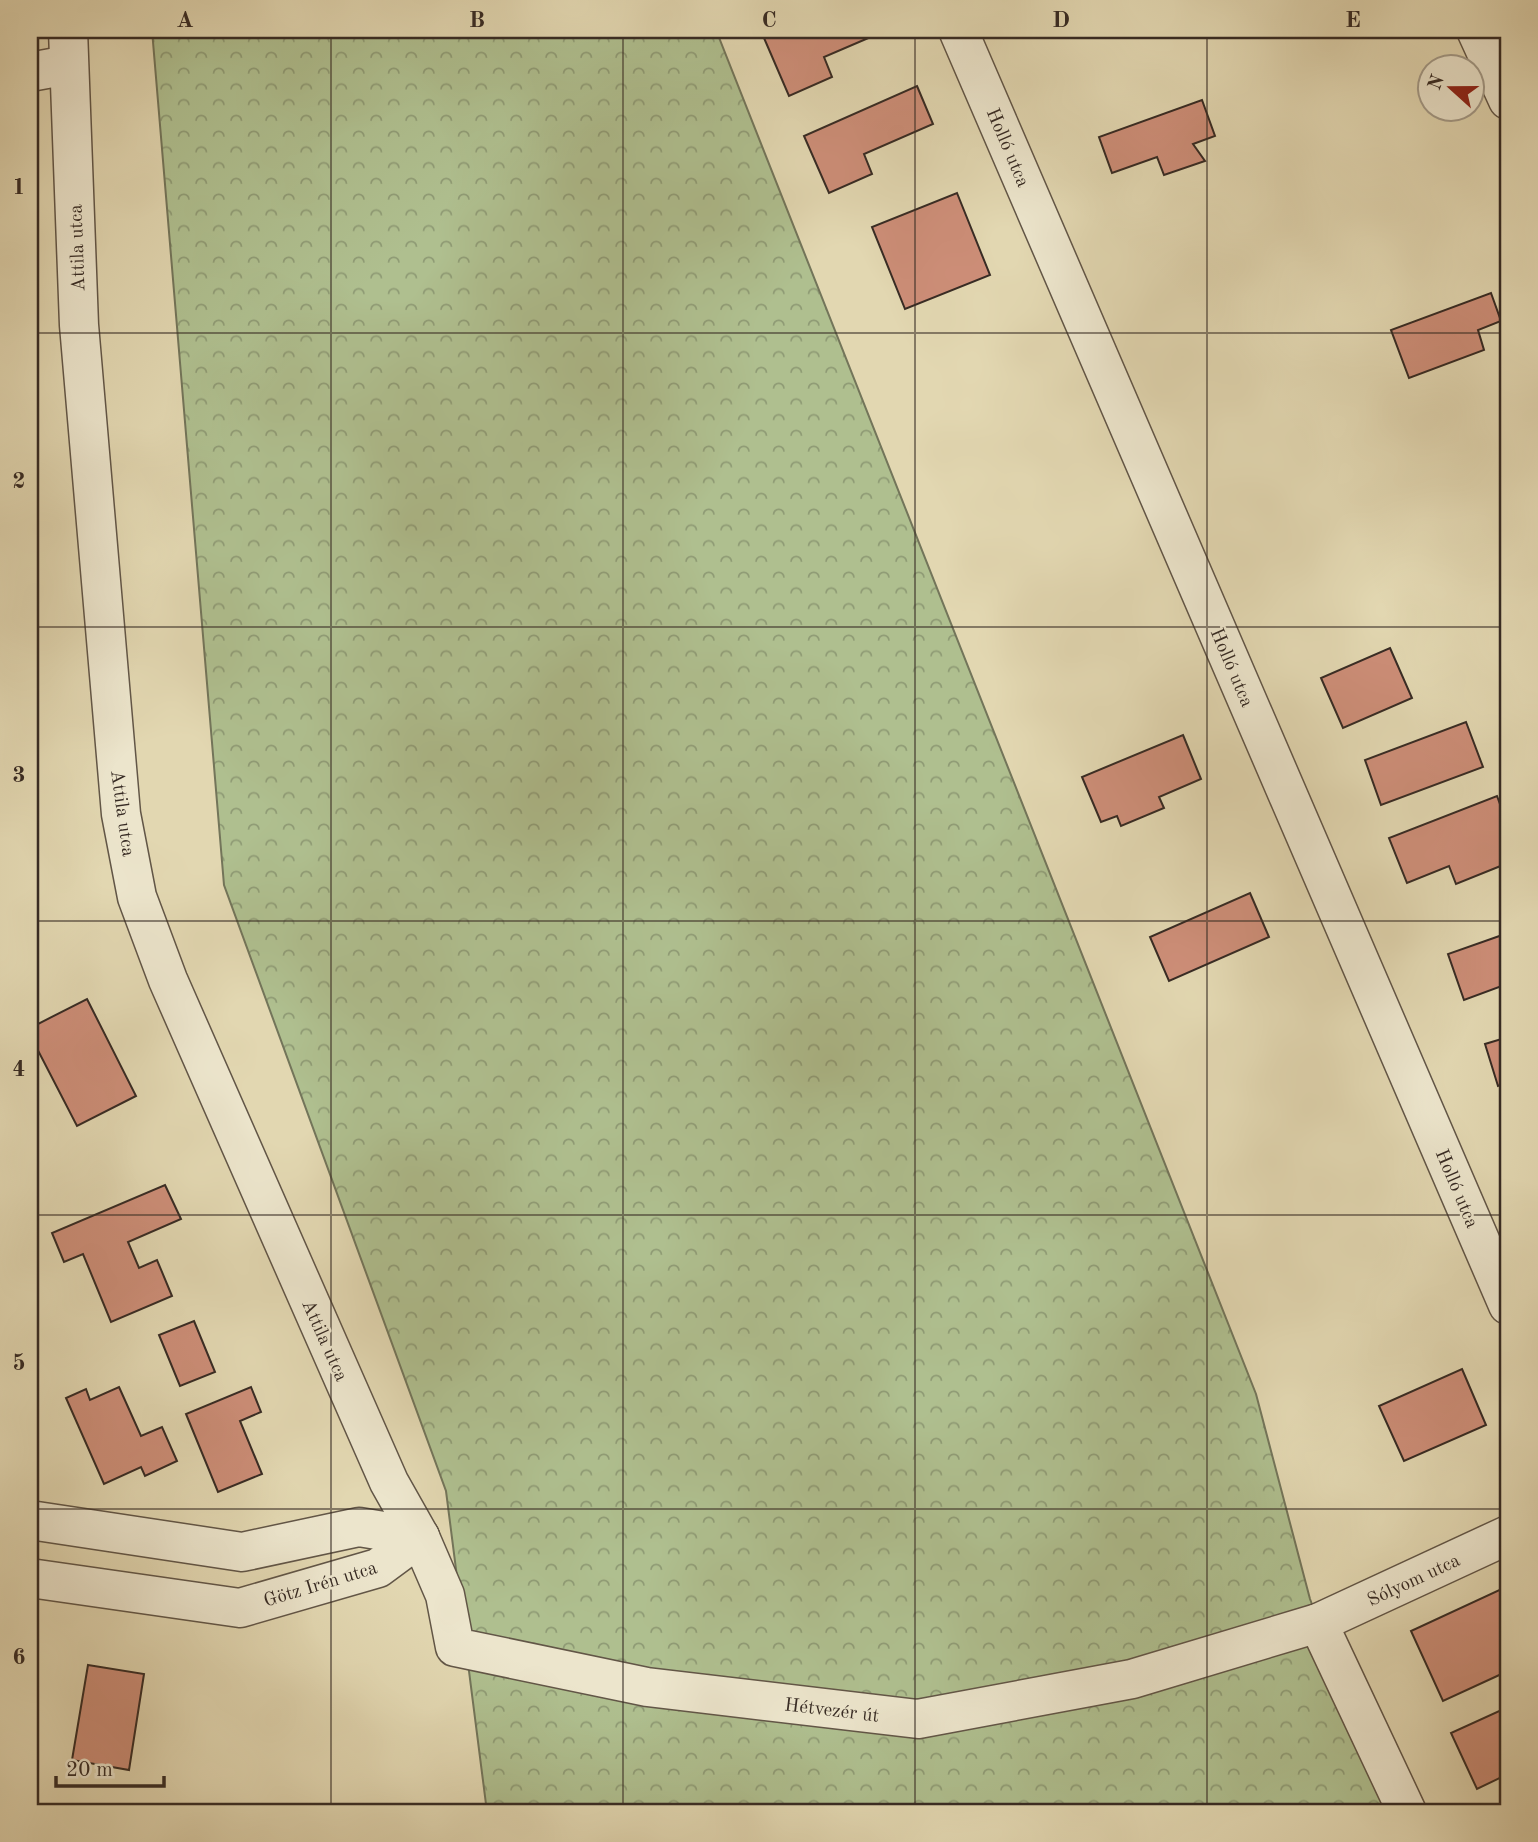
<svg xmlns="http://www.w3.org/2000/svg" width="1538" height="1842" viewBox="0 0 1538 1842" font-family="'Old Standard TT',serif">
  <defs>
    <pattern id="forest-crowns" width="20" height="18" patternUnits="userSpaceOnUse" patternTransform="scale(1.75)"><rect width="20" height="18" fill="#afbf8f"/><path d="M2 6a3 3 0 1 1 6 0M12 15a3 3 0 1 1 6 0" fill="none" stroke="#8f9b75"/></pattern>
  </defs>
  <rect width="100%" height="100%" fill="#e2d7b1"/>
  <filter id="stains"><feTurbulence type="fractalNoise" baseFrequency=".00286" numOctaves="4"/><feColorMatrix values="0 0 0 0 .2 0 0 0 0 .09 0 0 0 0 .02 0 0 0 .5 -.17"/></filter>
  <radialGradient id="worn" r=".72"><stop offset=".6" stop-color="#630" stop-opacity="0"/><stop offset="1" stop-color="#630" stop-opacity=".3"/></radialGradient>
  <!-- forest -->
  <path fill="url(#forest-crowns)" stroke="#73755a" stroke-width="2" d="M152 30H716L1256 1394 1310 1599 1392 1812H487L446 1491 224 885Z"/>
  <!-- building -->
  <g fill="#cd8e78" stroke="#372b24" stroke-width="2">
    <path d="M784 30H887L824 57 832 77 789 96 764 38Z"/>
    <path d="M917 86 933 124 864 154 872 174 829 193 804 136Z"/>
    <path d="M1202 100 1215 136 1193 144 1205 161 1164 175 1157 157 1112 173 1099 137Z"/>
    <path d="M957 193 990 275 905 309 872 227Z"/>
    <path d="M1491 293 1501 321 1478 330 1484 350 1409 378 1391 330Z"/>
    <path d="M1390 648 1412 698 1343 728 1321 678Z"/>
    <path d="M1466 722 1483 767 1381 805 1365 760Z"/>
    <path d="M1183 735 1201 779 1159 797 1164 808 1121 826 1117 816 1101 822 1082 777Z"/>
    <path d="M1497 796 1508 826V863L1456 884 1449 866 1407 883 1389 838Z"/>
    <path d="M1250 893 1269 937 1169 981 1150 937Z"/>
    <path d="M1508 933V987L1507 984 1464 1000 1448 954Z"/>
    <path d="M87 999 136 1096 77 1126 30 1035V1028Z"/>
    <path d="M1508 1037V1082L1498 1086 1485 1044Z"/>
    <path d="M165 1185 181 1219 128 1242 139 1268 157 1260 172 1296 111 1322 83 1254 64 1262 52 1233Z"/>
    <path d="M194 1321 215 1372 180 1386 159 1335Z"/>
    <path d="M1462 1369 1486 1425 1404 1461 1379 1406Z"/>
    <path d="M119 1387 141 1436 162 1427 177 1461 145 1476 141 1467 104 1484 66 1398 86 1389 90 1400Z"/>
    <path d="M251 1387 261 1412 240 1421 262 1474 218 1492 186 1414Z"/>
    <path d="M1508 1586V1628L1504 1630 1508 1639V1671L1443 1701 1411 1631Z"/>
    <path d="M88 1665 144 1674 129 1770 72 1760Z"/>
    <path d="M1508 1707V1774L1477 1789 1451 1733Z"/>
  </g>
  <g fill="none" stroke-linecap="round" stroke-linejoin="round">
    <!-- minor casing -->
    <g stroke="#625647" stroke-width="41">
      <g id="minor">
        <path d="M68 30 79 325 121 814 137 897 168 980 389 1482 420 1537 445 1595 455 1647 647 1687 918 1719 1132 1679 1318 1623 1508 1535"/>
        <path d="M958 30 1508 1305"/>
        <path d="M1476 30 1508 100"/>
        <path d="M30 72 68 65"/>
        <path d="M30 1520 242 1552 359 1527 420 1537"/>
        <path d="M30 1578 240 1608 378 1568 420 1537"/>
        <path d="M1318 1623 1407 1812"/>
      </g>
    </g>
    <!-- minor -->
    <use href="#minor" stroke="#ece5cc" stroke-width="38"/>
  </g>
  <!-- grid -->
  <path fill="none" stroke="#372b24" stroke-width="2" stroke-opacity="0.55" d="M331 30V1812M623 30V1812M915 30V1812M1207 30V1812M30 333H1508M30 627H1508M30 921H1508M30 1215H1508M30 1509H1508"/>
  <g text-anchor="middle" stroke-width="5" stroke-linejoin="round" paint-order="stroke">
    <!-- street labels -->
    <g font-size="19" fill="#372b24" stroke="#ece5cc">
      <text transform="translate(1009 147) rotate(67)" y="7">Holló utca</text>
      <text transform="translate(76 248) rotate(-92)" y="7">Attila utca</text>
      <text transform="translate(1233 667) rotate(67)" y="7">Holló utca</text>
      <text transform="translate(124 813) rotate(82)" y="7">Attila utca</text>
      <text transform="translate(1458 1188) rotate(67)" y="7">Holló utca</text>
      <text transform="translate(326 1340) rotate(66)" y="7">Attila utca</text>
      <text transform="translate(1413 1579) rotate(-25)" y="7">Sólyom utca</text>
      <text transform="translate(320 1583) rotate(-17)" y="7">Götz Irén utca</text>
      <text transform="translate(832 1709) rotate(7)" y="7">Hétvezér út</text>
    </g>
  </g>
  <!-- margin -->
  <rect width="1538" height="1842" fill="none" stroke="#e2d7b1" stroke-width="77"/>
  <!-- north arrow -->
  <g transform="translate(1451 88) rotate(291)"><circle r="33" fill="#ece5cc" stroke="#a49b89" stroke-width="2"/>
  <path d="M0-5L12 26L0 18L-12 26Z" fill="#8f2418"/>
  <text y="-10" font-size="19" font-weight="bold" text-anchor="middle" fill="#372b24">N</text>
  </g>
  <!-- scale -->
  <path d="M56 1776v10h108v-10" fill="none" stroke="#372b24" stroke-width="3.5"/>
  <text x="66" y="1776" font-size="21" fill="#372b24" stroke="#ece5cc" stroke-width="5" paint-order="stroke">20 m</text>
  <rect x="38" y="38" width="1462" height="1766" fill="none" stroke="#372b24" stroke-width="2.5"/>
  <g font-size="23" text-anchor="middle" font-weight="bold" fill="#372b24">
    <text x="185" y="27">A</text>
    <text x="477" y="27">B</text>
    <text x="769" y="27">C</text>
    <text x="1061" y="27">D</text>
    <text x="1353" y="27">E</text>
    <text x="19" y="194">1</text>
    <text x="19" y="488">2</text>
    <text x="19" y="782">3</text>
    <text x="19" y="1076">4</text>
    <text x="19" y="1370">5</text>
    <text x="19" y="1664">6</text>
  </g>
  <rect width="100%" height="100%" filter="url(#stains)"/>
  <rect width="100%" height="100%" fill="url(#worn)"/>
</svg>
